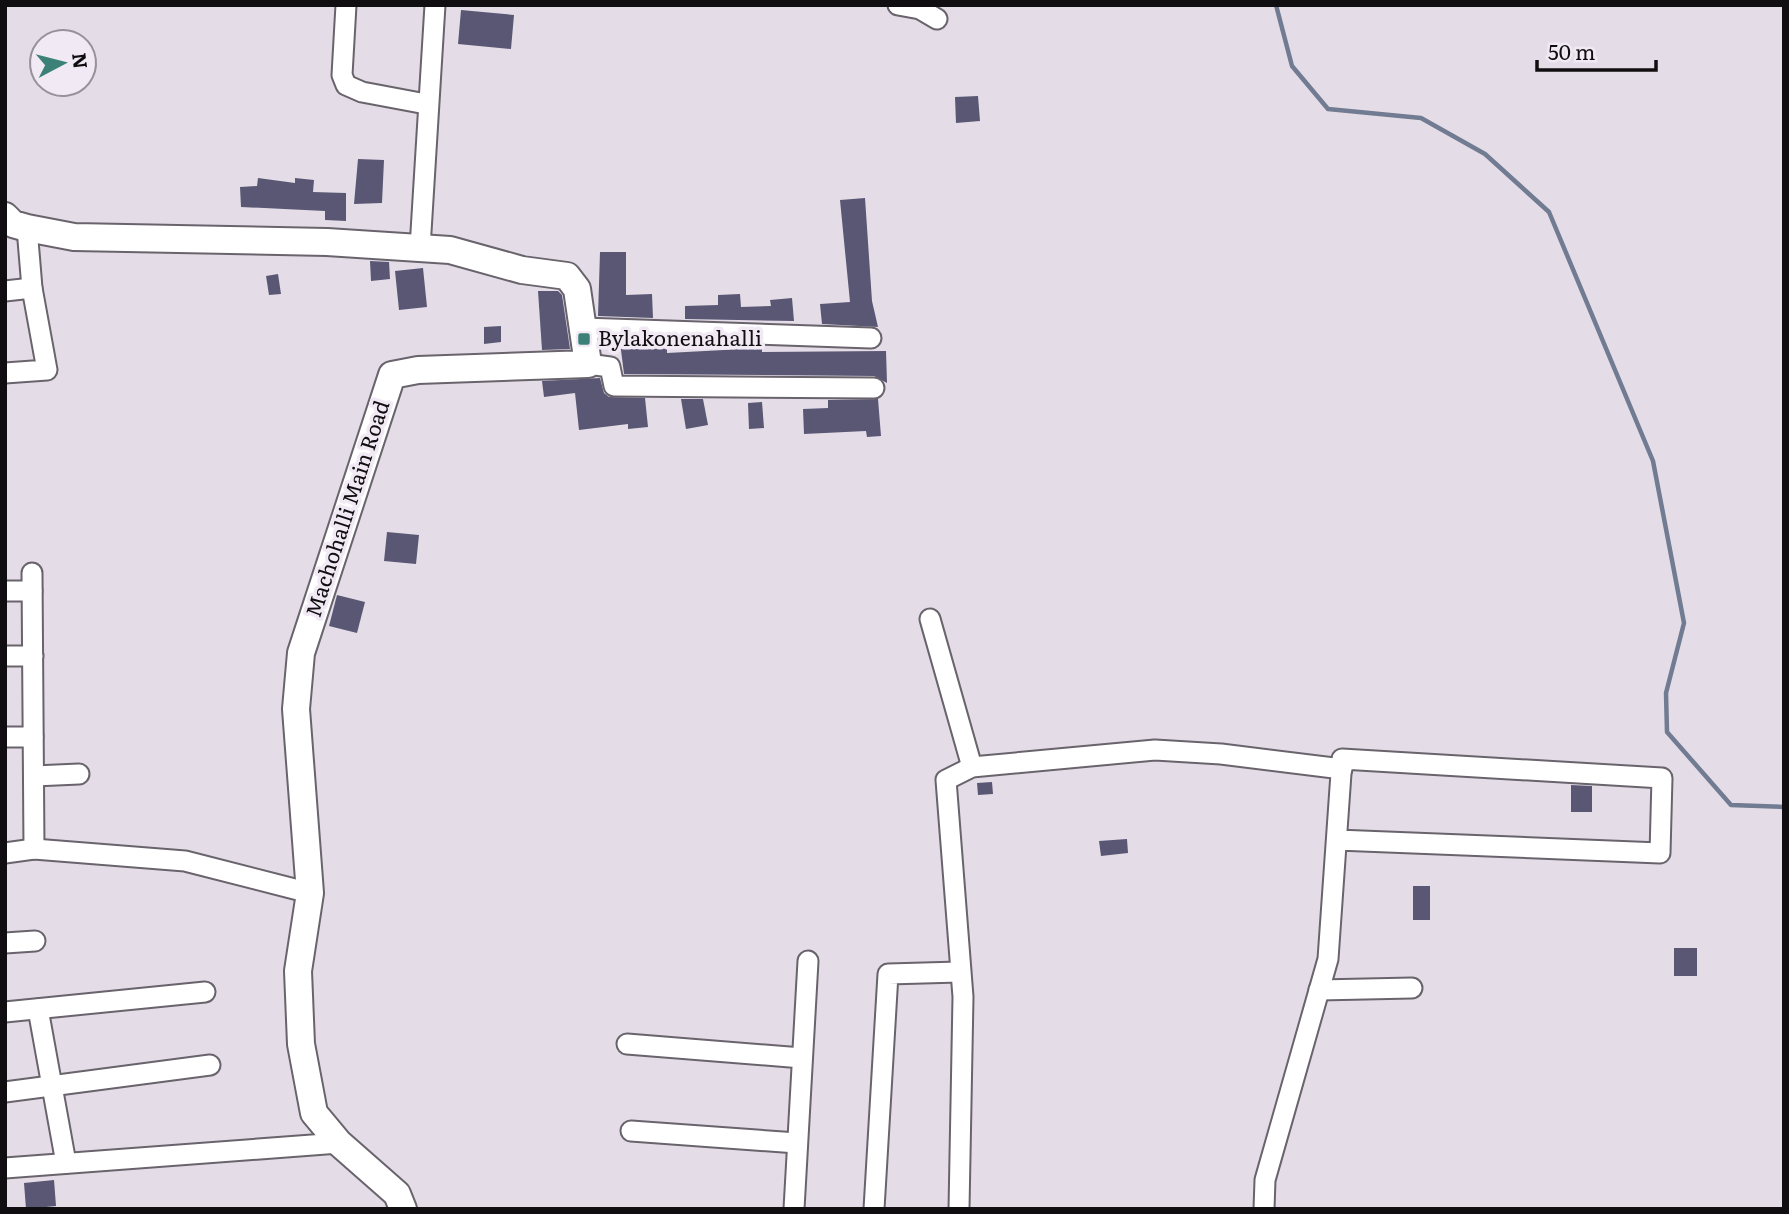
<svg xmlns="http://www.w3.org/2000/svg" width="1789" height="1214" viewBox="0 0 1789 1214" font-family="Literata,serif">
  <rect width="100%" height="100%" fill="#e4dde7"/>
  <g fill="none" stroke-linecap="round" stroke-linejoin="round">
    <!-- stream -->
    <path stroke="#717b92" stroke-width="4.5" d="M1276 5 1292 66 1328 109 1421 118 1485 154 1549 212 1653 461 1684 623 1666 693 1667 732 1731 805 1784 807"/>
  </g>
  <!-- building -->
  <g fill="#5a5774">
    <path d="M461 10 514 15 511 49 458 44Z"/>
    <path d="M978 96 980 121 956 123 955 97Z"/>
    <path d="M358 159 384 160 382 203 354 204Z"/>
    <path d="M258 178 295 183V178L314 180 313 192 346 193V221L325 220V211L241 207 240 187 257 186Z"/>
    <path d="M865 198 872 301 878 327 822 324 820 304 850 302 840 200Z"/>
    <path d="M600 252H626V295L652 294 653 318 598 316Z"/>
    <path d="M370 261 389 262 390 279 371 281Z"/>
    <path d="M423 268 427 307 399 310 395 271Z"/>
    <path d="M278 274 281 294 269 295 266 276Z"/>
    <path d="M538 291H558L562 295 570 349 542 350Z"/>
    <path d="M740 294 741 307 771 306 770 300 792 298 794 321 685 319V306L718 305V295Z"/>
    <path d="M501 326V342L484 344V327Z"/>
    <path d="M620 342 654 343V347H667V353L762 348V352L886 351 887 383 874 376 624 374Z"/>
    <path d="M600 378 604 393 609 397 645 398 648 427 628 429V424L579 430 575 393 544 397 542 381Z"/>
    <path d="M681 399H703L708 425 686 429Z"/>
    <path d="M878 399 881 436 867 437 866 431 804 434 803 409 828 408V400Z"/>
    <path d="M762 402 764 428 749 429 748 403Z"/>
    <path d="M387 532 419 535 416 564 384 561Z"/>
    <path d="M337 595 365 602 357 633 329 626Z"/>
    <path d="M992 782 993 794 978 795 977 783Z"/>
    <path d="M1571 785 1592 786V812H1571Z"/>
    <path d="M1127 839 1128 853 1101 856 1099 841Z"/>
    <rect x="1413" y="886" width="17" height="34"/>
    <rect x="1674" y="948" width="23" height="28"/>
    <path d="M54 1180 56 1206 26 1209 24 1183Z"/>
  </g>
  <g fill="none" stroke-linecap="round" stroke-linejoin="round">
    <!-- street casing -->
    <g stroke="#69636c" stroke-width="23">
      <g id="street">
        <path d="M346 5 342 75 346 85 362 92 426 104"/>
        <path d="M898 5 920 9 937 19"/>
        <path d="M420 248 435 5"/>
        <path d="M5 291 32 288"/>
        <path d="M583 328 871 338"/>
        <path d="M588 364 610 367 614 386 874 388"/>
        <path d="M5 373 47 370 32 288 27 228"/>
        <path d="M32 573 34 849"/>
        <path d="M5 591H32"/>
        <path d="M930 619 972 767"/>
        <path d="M5 656H33"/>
        <path d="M5 737H33"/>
        <path d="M34 776 79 774"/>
        <path d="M5 853 34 849 185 861 310 893"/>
        <path d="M5 943 35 941"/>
        <path d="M1319 990 1412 988"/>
        <path d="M38 1009 66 1163"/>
        <path d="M5 1012 205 992"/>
        <path d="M627 1044 802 1058"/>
        <path d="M5 1092 210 1065"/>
        <path d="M631 1131 797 1143"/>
        <path d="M5 1168 339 1143"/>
        <path d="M794 1209 808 961"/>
        <path d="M874 1209 888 974 959 972"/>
        <path d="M959 1209 963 997 946 780 972 767 1155 750 1221 754 1342 769"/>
        <path d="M1264 1209 1265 1180 1328 959 1342 759 1662 778 1660 853 1337 840"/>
      </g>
    </g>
    <!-- secondary casing -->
    <g stroke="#69636c" stroke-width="30">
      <path id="secondary" d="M5 216 13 224 27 228 74 237 327 242 450 250 522 270 567 276 577 289 588 364 418 370 392 375 301 653 296 709 310 893 298 971 301 1044 314 1113 339 1143 397 1194 403 1209"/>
    </g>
    <!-- street -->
    <use href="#street" stroke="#fff" stroke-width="19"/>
    <!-- secondary -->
    <use href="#secondary" stroke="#fff" stroke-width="26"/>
  </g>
  <!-- markers -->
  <rect fill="#3c8177" stroke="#f1eaf4" stroke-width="2.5" x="577" y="332" width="14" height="14" rx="3.5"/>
  <g text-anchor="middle" stroke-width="7" stroke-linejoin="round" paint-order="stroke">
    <!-- poi labels -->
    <g font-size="21" fill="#100e11" stroke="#f1eaf4" text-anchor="start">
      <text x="598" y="346">Bylakonenahalli</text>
    </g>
    <!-- street labels -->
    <g font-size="21" fill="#100e11" stroke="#f1eaf4">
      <text transform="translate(348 509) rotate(-72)" y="7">Machohalli Main Road</text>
    </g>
  </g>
  <!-- border -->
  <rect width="1789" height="1214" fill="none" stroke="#100e11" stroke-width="14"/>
  <!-- north arrow -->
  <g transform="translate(63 63) rotate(83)"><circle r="33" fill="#f1eaf4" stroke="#979299" stroke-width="2"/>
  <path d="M0-5L12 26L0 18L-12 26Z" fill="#3c8177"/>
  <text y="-10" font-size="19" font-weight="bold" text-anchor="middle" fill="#100e11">N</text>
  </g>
  <!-- scale -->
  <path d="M1537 60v10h119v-10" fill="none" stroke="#100e11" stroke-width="3.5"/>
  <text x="1548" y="60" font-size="21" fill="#100e11" stroke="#f1eaf4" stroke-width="5" paint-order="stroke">50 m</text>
</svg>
